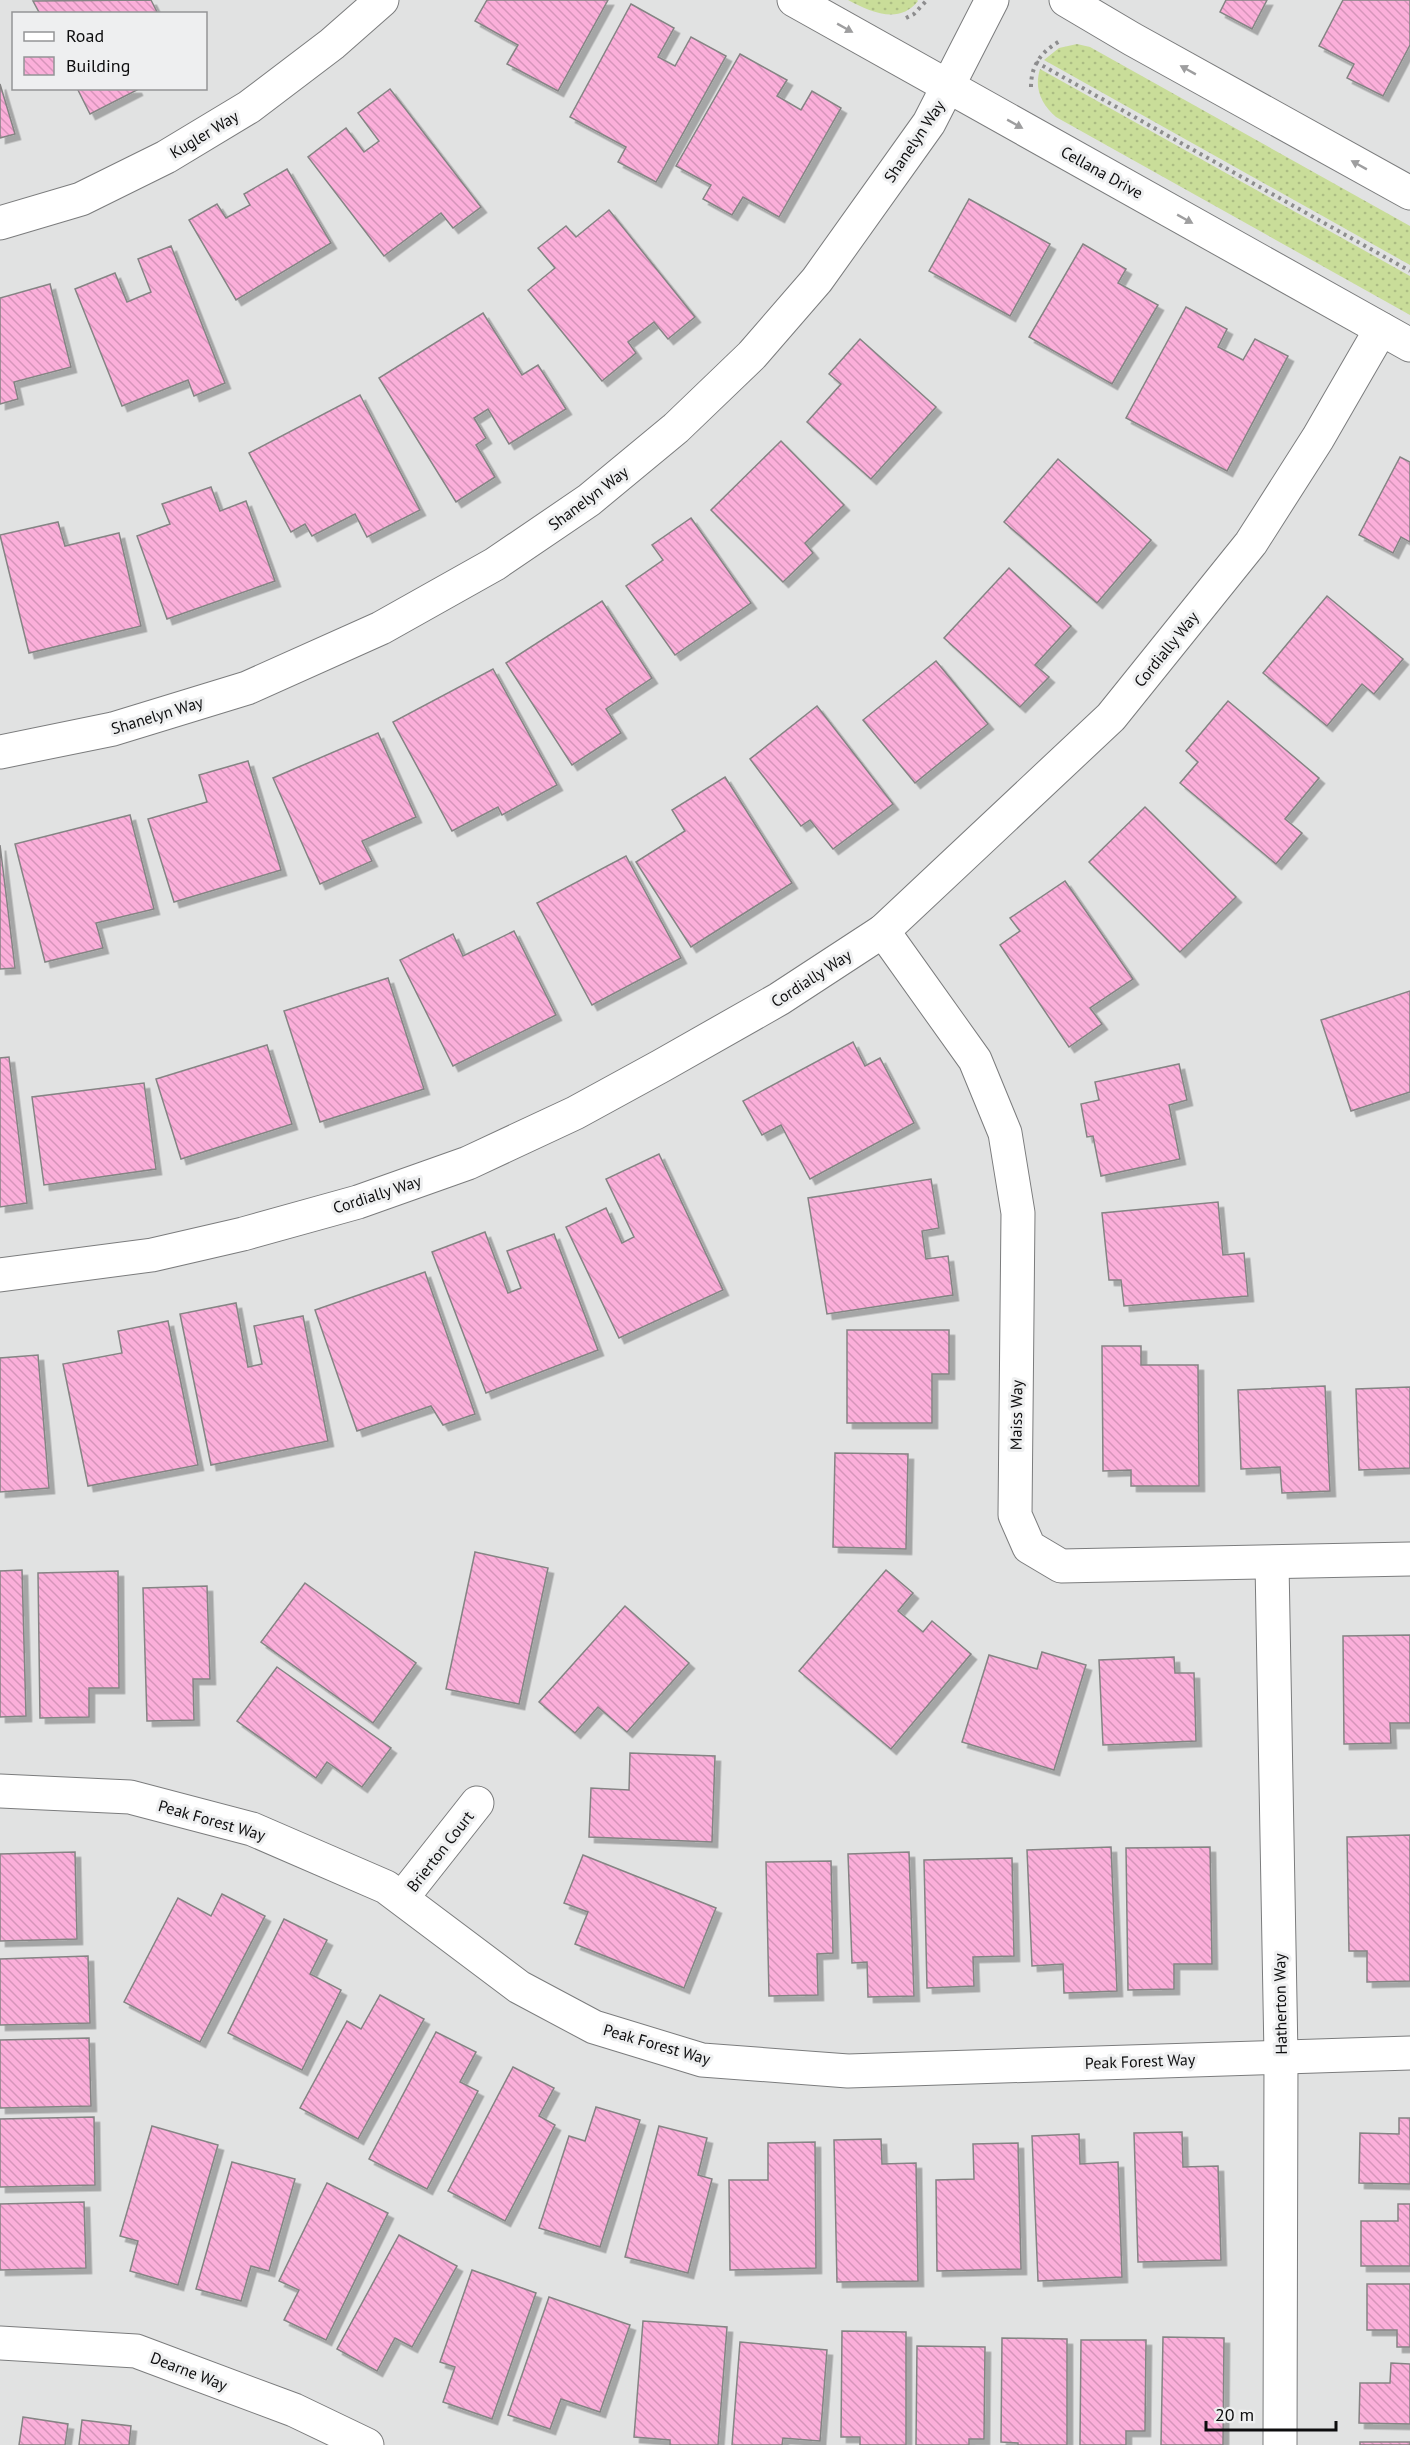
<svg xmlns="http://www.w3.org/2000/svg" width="1410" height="2445" viewBox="0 0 1410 2445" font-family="'PT Sans',sans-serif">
  <defs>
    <pattern id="grass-dots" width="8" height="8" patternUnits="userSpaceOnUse" patternTransform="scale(1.5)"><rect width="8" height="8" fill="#c9dd99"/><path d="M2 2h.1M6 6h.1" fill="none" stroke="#abbc83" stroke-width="1.8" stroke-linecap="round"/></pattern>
    <pattern id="building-back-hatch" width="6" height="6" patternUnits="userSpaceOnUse" patternTransform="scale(1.5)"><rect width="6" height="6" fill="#fbafda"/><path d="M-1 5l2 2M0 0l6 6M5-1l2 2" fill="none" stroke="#d695ba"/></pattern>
    <filter id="shadow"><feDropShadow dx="5.5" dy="5.5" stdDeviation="0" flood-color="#0004"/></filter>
  </defs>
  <rect width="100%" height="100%" fill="#e1e2e2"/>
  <!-- grass -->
  <g fill="url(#grass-dots)">
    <path d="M848 0H917L918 1C899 25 871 12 848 0Z"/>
    <path d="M1077 44 1090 47 1410 226V265L1044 60 1059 48Z"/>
    <path d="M1040 69 1410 276V315L1056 117C1041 104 1034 88 1040 69Z"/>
  </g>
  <!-- building -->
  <g fill="url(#building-back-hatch)" stroke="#858484" stroke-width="1.5" filter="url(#shadow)">
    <path d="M151 0 158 14H40L33 1Z"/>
    <path d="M487 0H608L558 91 507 64 518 45 475 21Z"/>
    <path d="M1226 0H1267L1252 29 1220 12Z"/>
    <path d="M1343 0H1410V45L1383 96 1347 78 1354 64 1319 46Z"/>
    <path d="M631 4 674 28 658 57 675 66 691 37 726 56 656 182 618 162 626 147 570 117Z"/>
    <path d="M740 54 787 80 777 96 801 110 812 91 841 108 779 217 743 197 732 215 703 199 711 185 676 166Z"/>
    <path d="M0 84 15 134 0 138Z"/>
    <path d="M77 88H136L137 90 90 114Z"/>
    <path d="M390 89 481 207 453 228 441 213 384 256 308 157 346 128 364 152 379 141 358 113Z"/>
    <path d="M287 169 331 243 236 300 189 220 217 204 226 218 250 205 244 194Z"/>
    <path d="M969 199 1050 244 1010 316 929 271Z"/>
    <path d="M609 210 695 317 668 339 654 322 628 342 636 353 602 381 528 290 555 268 538 248 566 226 576 237Z"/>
    <path d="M1083 244 1126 269 1118 283 1158 305 1112 384 1029 337Z"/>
    <path d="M171 246 225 383 194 396 188 380 122 406 75 289 115 273 127 302 151 292 138 259Z"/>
    <path d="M50 284 71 367 14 382 18 399 0 404V298Z"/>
    <path d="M1186 307 1227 329 1218 347 1243 360 1255 339 1288 356 1227 471 1126 418Z"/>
    <path d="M483 313 522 375 538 365 566 409 509 444 488 409 474 418 486 438 476 445 495 477 456 502 379 378Z"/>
    <path d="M860 339 936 407 871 479 807 422 841 384 829 374Z"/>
    <path d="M360 395 420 510 367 537 355 514 312 536 305 524 291 532 249 453Z"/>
    <path d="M781 441 844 505 805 543 813 553 783 582 711 510Z"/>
    <path d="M1400 457 1410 462V542L1401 537 1393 553 1359 535Z"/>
    <path d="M1058 459 1151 540 1097 603 1004 522Z"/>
    <path d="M211 487 220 511 246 501 275 581 167 619 137 536 170 524 162 504Z"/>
    <path d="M691 518 751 603 675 655 626 586 663 560 652 545Z"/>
    <path d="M58 522 65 546 119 533 141 626 29 653 0 535Z"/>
    <path d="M1009 568 1071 626 1035 665 1049 677 1020 707 944 638Z"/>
    <path d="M1327 596 1403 659 1374 694 1362 684 1327 726 1263 673Z"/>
    <path d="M602 601 652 678 606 709 621 733 572 765 506 663Z"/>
    <path d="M936 661 988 724 915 783 863 720Z"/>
    <path d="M493 669 557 785 502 815 498 807 452 831 393 722Z"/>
    <path d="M1228 701 1319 778 1285 819 1302 833 1276 864 1180 783 1198 762 1186 751Z"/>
    <path d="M817 706 893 804 833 849 810 820 801 826 750 759Z"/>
    <path d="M378 733 416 817 362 841 372 861 320 884 273 778Z"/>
    <path d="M248 761 281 870 174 902 148 819 207 802 199 775Z"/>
    <path d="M725 777 792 883 691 947 636 862 685 831 672 810Z"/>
    <path d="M1145 807 1236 897 1180 952 1089 862Z"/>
    <path d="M130 815 154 909 96 923 103 948 45 962 15 844Z"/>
    <path d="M0 845 15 968 0 969Z"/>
    <path d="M626 856 681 958 592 1005 537 903Z"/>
    <path d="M1065 881 1133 979 1090 1008 1102 1024 1069 1047 1000 945 1020 931 1010 918Z"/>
    <path d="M514 931 556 1015 453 1066 400 960 453 934 463 956Z"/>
    <path d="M388 978 424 1089 320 1122 284 1011Z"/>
    <path d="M1410 991V1092L1351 1111 1321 1020Z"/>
    <path d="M853 1042 865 1066 880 1058 914 1123 810 1179 781 1125 762 1135 743 1101Z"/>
    <path d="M267 1045 292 1124 181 1159 156 1079Z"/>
    <path d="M9 1057 27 1203 0 1207V1058Z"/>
    <path d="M1179 1064 1187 1100 1169 1105 1180 1159 1101 1176 1093 1136 1087 1137 1081 1104 1099 1100 1095 1082Z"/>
    <path d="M144 1083 156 1169 44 1185 32 1097Z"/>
    <path d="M659 1154 723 1290 619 1338 566 1227 606 1208 622 1243 634 1237 606 1179Z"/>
    <path d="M931 1179 939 1228 922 1231 926 1259 948 1256 953 1295 827 1314 808 1198Z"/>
    <path d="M1218 1202 1223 1255 1244 1253 1248 1296 1124 1306 1121 1280H1109L1102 1213Z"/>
    <path d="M485 1232 508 1293 521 1288 507 1251 554 1234 598 1350 486 1393 432 1252Z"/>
    <path d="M425 1272 475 1414 443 1425 431 1406 357 1431 315 1310Z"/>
    <path d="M236 1303 248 1367 262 1364 254 1326 303 1316 328 1441 211 1465 180 1314Z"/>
    <path d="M168 1321 198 1465 88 1486 63 1364 122 1353 118 1331Z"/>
    <path d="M847 1330H949V1374H932V1423H847Z"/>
    <path d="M1102 1346H1141V1365H1198L1199 1486H1131V1470L1103 1471Z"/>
    <path d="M38 1355 49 1488 0 1492V1358Z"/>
    <path d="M1325 1386 1330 1491 1282 1493 1280 1467 1241 1469 1238 1390Z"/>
    <path d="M1410 1387V1468L1359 1470 1356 1389Z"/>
    <path d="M835 1453 908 1454 906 1549 833 1547Z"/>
    <path d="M475 1552 548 1568 519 1704 446 1689Z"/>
    <path d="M22 1570 26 1716 0 1717V1571Z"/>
    <path d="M886 1570 913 1593 898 1611 923 1632 932 1621 971 1654 891 1749 799 1671Z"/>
    <path d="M118 1571 119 1688H89V1717L40 1718 38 1573Z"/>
    <path d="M305 1583 416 1663 373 1723 261 1642Z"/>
    <path d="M207 1586 210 1679H193L194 1720 147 1721 143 1588Z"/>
    <path d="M625 1606 689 1663 627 1732 598 1707 575 1733 539 1702Z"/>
    <path d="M1410 1635V1723H1390L1391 1743 1344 1744 1343 1636Z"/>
    <path d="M1042 1652 1086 1665 1054 1770 962 1742 989 1655 1037 1669Z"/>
    <path d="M1174 1657 1175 1673H1194L1196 1741 1103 1745 1099 1660Z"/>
    <path d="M277 1667 391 1748 362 1787 327 1762 316 1778 237 1721Z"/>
    <path d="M630 1753 715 1756 712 1842 589 1837 591 1788 629 1790Z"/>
    <path d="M1410 1835V1981L1367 1982V1951H1349L1347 1837Z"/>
    <path d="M1111 1847 1117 1991 1064 1993 1063 1964 1032 1966 1027 1850Z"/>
    <path d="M1210 1847 1212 1964H1174V1989L1128 1990 1126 1848Z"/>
    <path d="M75 1852 77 1939 0 1941V1854Z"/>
    <path d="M909 1852 914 1996 868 1997 867 1962 852 1963 848 1854Z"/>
    <path d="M583 1855 716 1908 684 1988 575 1944 588 1912 564 1903Z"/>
    <path d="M1012 1858 1014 1956 973 1957 974 1986 927 1988 924 1860Z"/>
    <path d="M831 1861 833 1953 817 1954 818 1995 769 1996 766 1862Z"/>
    <path d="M222 1894 265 1916 200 2042 124 2002 178 1898 211 1916Z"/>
    <path d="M284 1919 327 1940 310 1974 341 1990 302 2070 228 2033Z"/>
    <path d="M88 1956 90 2023 0 2025V1959Z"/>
    <path d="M380 1995 424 2019 358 2139 300 2108 347 2021 361 2029Z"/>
    <path d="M436 2032 476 2052 460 2082 478 2091 427 2189 369 2159Z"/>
    <path d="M89 2038 91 2106 0 2108V2040Z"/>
    <path d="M513 2067 554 2088 539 2116 555 2125 505 2221 448 2191Z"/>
    <path d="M596 2107 640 2120 600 2247 539 2228 569 2136 585 2141Z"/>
    <path d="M94 2117 95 2185 0 2187V2119Z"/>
    <path d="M1399 2118H1410V2184L1359 2183 1360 2133 1399 2134Z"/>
    <path d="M152 2126 218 2145 178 2285 130 2271 138 2241 120 2236Z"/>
    <path d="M659 2126 707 2138 698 2175 712 2179 688 2273 625 2257Z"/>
    <path d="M1182 2132 1183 2167 1218 2166 1221 2260 1138 2262 1134 2133Z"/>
    <path d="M1079 2134 1080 2164 1118 2162 1122 2277 1038 2281 1032 2136Z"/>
    <path d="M881 2139 882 2164 916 2163 918 2281 837 2282 834 2140Z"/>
    <path d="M815 2142 816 2268 730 2270 729 2180H768V2143Z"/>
    <path d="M1018 2143 1021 2269 937 2271 936 2180 974 2179 973 2144Z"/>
    <path d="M232 2162 295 2179 269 2271 251 2266 241 2301 196 2289Z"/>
    <path d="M327 2183 388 2213 326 2340 284 2320 299 2290 279 2281Z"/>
    <path d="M84 2202 86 2268 0 2270V2204Z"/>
    <path d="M1398 2204H1410V2266H1361V2221H1398Z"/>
    <path d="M399 2235 457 2266 412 2347 395 2338 377 2371 337 2349Z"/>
    <path d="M472 2270 536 2293 492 2419 443 2402 455 2367 440 2362Z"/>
    <path d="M1367 2284H1410V2347H1397V2330H1367Z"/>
    <path d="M549 2297 630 2325 600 2412 561 2399 550 2429 508 2415Z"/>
    <path d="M643 2321 727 2327 718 2445H670V2440L634 2437Z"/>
    <path d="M842 2331 906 2332V2445H860V2437H841Z"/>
    <path d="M1163 2337 1224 2338 1223 2445H1161Z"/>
    <path d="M1002 2338 1067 2339V2445H1018V2443L1001 2442Z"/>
    <path d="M1081 2340H1146L1145 2431H1126V2445H1080Z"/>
    <path d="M740 2342 827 2350 820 2441 783 2438 782 2445H732Z"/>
    <path d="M917 2346 985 2347 984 2439H969V2445H916Z"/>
    <path d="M1391 2363 1410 2364V2424L1359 2423 1360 2383H1390Z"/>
    <path d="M23 2417 68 2424 65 2445H19Z"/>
    <path d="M82 2420 131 2426 129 2445H79Z"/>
    <rect x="1360" y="2442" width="50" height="3"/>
  </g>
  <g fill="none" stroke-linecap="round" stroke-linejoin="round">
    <!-- minor casing -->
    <g stroke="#7b7c7d" stroke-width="35">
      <g id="minor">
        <path d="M794 0 1410 345"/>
        <path d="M1066 0 1132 39 1410 193"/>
        <path d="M0 223 81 199 166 157 249 107 332 44 382 0"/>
        <path d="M0 752 113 729 247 688 381 628 495 564 589 500 676 428 752 355 817 280 929 123 992 0"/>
        <path d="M883 931 975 1060 1005 1133 1018 1213 1015 1515 1029 1547 1061 1566 1410 1559"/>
        <path d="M0 1275 152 1255 243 1234 358 1202 468 1163 575 1113 661 1066 779 999 883 931 1111 717 1251 543 1318 438 1381 329"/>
        <path d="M1272 1563 1281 2056 1280 2445"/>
        <path d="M0 1791 130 1797 252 1829 386 1887 519 1987 594 2027 702 2060 848 2071 1410 2053"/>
        <path d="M402 1898 477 1803"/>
        <path d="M0 2343 136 2351 294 2410 367 2445"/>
      </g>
    </g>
    <!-- path -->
    <g stroke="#8d8d8e" stroke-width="4" stroke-dasharray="3 4.5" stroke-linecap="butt">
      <path d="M906 18 914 14 927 0"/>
      <path d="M1036 62 1410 271"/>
      <path d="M1031 87C1031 65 1041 52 1060 41"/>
    </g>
    <!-- minor -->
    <use href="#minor" stroke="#fff" stroke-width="33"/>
  </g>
  <!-- one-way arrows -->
  <defs><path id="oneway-solid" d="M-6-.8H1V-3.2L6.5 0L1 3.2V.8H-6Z" transform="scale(1.5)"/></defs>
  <g fill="#9e9e9f">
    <use href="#oneway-solid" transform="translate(845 28) rotate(29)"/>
    <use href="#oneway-solid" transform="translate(1188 70) rotate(-151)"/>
    <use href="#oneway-solid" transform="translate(1015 124) rotate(29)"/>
    <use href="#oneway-solid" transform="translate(1359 165) rotate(-151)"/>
    <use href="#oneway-solid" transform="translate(1185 219) rotate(29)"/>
  </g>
  <g text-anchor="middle" stroke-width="6" stroke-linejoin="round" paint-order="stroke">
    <!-- street labels -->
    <g font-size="16" fill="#0d0d0e" stroke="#eeeff0">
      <text transform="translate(204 134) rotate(-31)" y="6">Kugler Way</text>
      <text transform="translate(914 141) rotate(-56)" y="6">Shanelyn Way</text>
      <text transform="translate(1102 172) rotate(29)" y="6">Cellana Drive</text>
      <text transform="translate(588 498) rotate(-37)" y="6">Shanelyn Way</text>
      <text transform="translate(1166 649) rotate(-51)" y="6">Cordially Way</text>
      <text transform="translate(157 715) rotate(-17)" y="6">Shanelyn Way</text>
      <text transform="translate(811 978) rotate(-33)" y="6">Cordially Way</text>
      <text transform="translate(377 1194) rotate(-18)" y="6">Cordially Way</text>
      <text transform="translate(1016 1415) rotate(-89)" y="6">Maiss Way</text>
      <text transform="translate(212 1820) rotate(16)" y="6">Peak Forest Way</text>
      <text transform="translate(440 1851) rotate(-52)" y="6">Brierton Court</text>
      <text transform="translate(1280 2004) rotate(-91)" y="6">Hatherton Way</text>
      <text transform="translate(657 2044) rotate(16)" y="6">Peak Forest Way</text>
      <text transform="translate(1140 2061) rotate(-2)" y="6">Peak Forest Way</text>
      <text transform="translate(189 2371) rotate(21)" y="6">Dearne Way</text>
    </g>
  </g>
  <!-- legend -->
  <rect x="12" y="12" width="195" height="78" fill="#eeeff0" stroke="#949596" stroke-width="1.5"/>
  <rect x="24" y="32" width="30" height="9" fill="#ffffff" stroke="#949596" stroke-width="1.5"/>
  <text x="66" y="42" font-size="18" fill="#0d0d0e">Road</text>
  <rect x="24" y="57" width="30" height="18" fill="url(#building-back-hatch)" stroke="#949596" stroke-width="1.5"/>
  <text x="66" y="72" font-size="18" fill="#0d0d0e">Building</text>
  <!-- scale -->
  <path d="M1206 2421v9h130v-9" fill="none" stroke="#0d0d0e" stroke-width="3"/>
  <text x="1215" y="2421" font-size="18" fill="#0d0d0e" stroke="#eeeff0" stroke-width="4.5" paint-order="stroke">20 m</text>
</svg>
